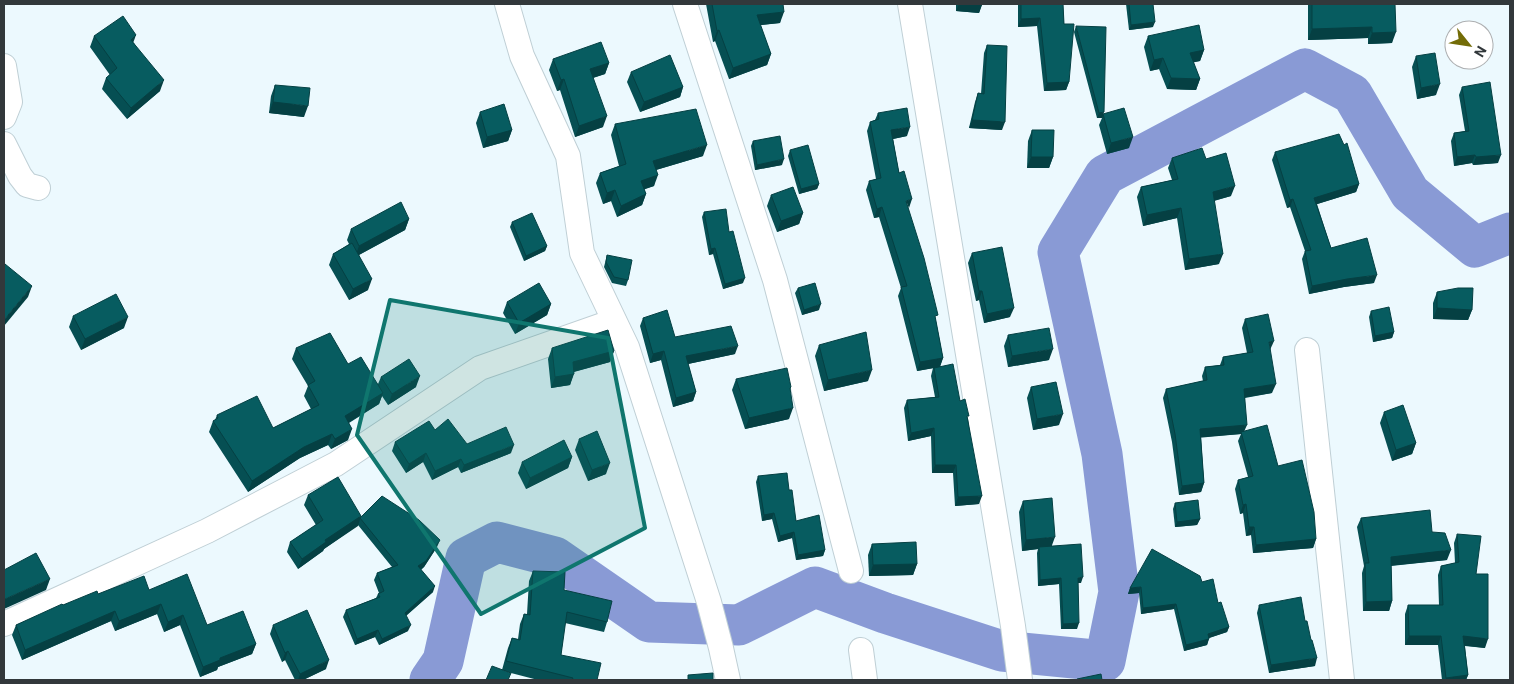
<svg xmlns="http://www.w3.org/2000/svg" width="1514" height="684" viewBox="0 0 1514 684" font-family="Roboto,sans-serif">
  <rect width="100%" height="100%" fill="#ecf9fe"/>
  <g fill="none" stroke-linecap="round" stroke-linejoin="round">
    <!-- river -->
    <path stroke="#899ad5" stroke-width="41" d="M430 680 443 661 466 558 497 542 555 557 649 622 739 625 815 587 885 613 1002 651 1105 661 1119 592 1102 454 1058 252 1105 175 1305 69 1352 94 1410 193 1475 247 1510 233"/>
    <!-- minor casing -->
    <g stroke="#bfcfd5" stroke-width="26">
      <g id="minor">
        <path d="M507 4 522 56 568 156 582 253 627 347 709 602 721 648 728 680"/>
        <path d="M685 4 775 280 851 571"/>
        <path d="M910 4 1013 626 1020 680"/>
        <path d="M4 66 10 102 4 117"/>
        <path d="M4 144 20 176 27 185 38 188"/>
        <path d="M1307 350 1342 680"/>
        <path d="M4 624 207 531 336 464 480 368 614 321"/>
        <path d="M861 650 865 680"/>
      </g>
    </g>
    <!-- minor -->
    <use href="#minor" stroke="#fff" stroke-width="24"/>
  </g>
  <!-- wall -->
  <g fill="#064f53">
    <path d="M706 4H783L780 23 760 25 771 54 767 65 729 79 715 41 713 42Z"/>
    <path d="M956 4H982L979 13 956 11Z"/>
    <path d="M1018 4H1063L1064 24 1069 82 1066 90 1044 91 1037 26 1018 27Z"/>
    <path d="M1126 4H1153V27L1129 30Z"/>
    <path d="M1308 4H1395L1392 43 1368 44V38L1308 40Z"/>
    <path d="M1076 26 1103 114 1129 148 1107 154 1099 125 1102 118H1097L1074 32Z"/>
    <path d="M94 36 134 43 160 91 127 119 102 89 106 78 110 75 90 47Z"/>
    <path d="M1148 36 1204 50 1200 61 1193 62 1200 79 1196 90 1167 89 1159 69 1150 71 1144 47Z"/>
    <path d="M987 45 1002 130 969 128 975 102 978 93 981 94 984 53Z"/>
    <path d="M1416 56 1436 95 1417 99 1412 67Z"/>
    <path d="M553 59 609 63 605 74 593 78 603 127 575 137 560 90 557 91 549 70Z"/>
    <path d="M631 72 683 87 680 97 640 112 627 82Z"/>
    <path d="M275 85 304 117 269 113 271 96Z"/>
    <path d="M1462 87 1498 163 1473 165 1472 163 1454 166 1451 141 1454 133 1465 131 1459 95Z"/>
    <path d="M480 112 512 130 508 141 483 148 476 123Z"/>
    <path d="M878 113 907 136 893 139 899 173 936 321 943 358 940 366 960 401 968 419 979 504 955 506 953 473H932L931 436 908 441 904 408 907 400 935 397 931 376 933 368 917 371 898 296 901 288 879 217 874 218 866 190 869 181 876 179 867 131 870 122 875 120Z"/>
    <path d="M615 124 703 156 656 170 654 186 644 189 646 194 642 205 617 217 611 201 603 204 596 183 600 173 619 166 611 135Z"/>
    <path d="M1032 130 1053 157 1049 168H1027L1028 141Z"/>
    <path d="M753 141 782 165 755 170 751 146Z"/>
    <path d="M790 150 819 184 817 189 799 194 788 156Z"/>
    <path d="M1275 152 1359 184 1356 192 1317 204 1331 248 1374 283 1344 287 1309 294 1302 259 1305 251 1290 207 1287 208 1272 160Z"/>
    <path d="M1172 158 1206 159 1231 196 1214 201 1219 264 1185 270 1177 218 1143 226 1137 197 1141 187 1172 180 1168 168Z"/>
    <path d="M771 195 803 213 799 224 777 232 767 206Z"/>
    <path d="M704 212 729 232 743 283 723 289 713 254 709 255 702 217Z"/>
    <path d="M409 219 405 230 359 255 368 290 349 300 329 265 333 254 349 244 347 240 351 229Z"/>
    <path d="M512 222 547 246 545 251 524 261 510 227Z"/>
    <path d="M972 253 1010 317 984 323 979 300 976 301 968 263Z"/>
    <path d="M607 255 628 280 626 286 612 283 604 267Z"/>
    <path d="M798 288 819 310 802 315 795 293Z"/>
    <path d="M1437 292 1472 310 1468 320 1433 319V303Z"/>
    <path d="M507 302 551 304 547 315 515 334 503 313Z"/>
    <path d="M1371 311 1394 332 1392 338 1373 342 1369 317Z"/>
    <path d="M73 316 124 328 81 350 69 327Z"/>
    <path d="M643 318 675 337 735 354 688 364 696 392 693 401 673 407 661 360 650 363 640 326Z"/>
    <path d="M1245 319 1270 350 1272 393 1245 398 1244 431 1278 466 1316 539 1313 548 1253 553 1251 535 1246 536 1243 513 1240 514 1235 489 1238 480 1248 477 1238 441 1241 434 1201 437 1204 483 1201 492 1179 495 1172 442 1163 398 1166 389 1203 381 1202 376 1205 367 1220 365 1223 357 1247 353 1242 328Z"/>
    <path d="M1008 335 1049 360 1008 367 1004 346Z"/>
    <path d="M819 345 868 381 824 391 815 356Z"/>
    <path d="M296 348 348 364 378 384 381 377 416 387 388 405 382 396 379 404 349 423 348 440 331 449 328 445 300 458 248 492 209 432 213 421 215 420 217 415 273 428 311 409 304 396 308 386 292 359Z"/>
    <path d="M552 348 614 351 610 362 574 372 570 385 551 388 548 359Z"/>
    <path d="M736 379 791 387 790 390 789 419 745 429 732 390Z"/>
    <path d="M1031 387 1059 425 1033 430 1027 398Z"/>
    <path d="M1384 412 1416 443 1412 454 1392 461 1380 423Z"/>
    <path d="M579 439 606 474 588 481 575 450Z"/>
    <path d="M395 442 467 444 511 453 461 473 458 467 432 480 423 462 406 473 392 451Z"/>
    <path d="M572 457 568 468 526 489 518 473 522 462Z"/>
    <path d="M758 476 789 490 796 521 825 550 823 556 796 560 792 538 778 542 772 519 762 521 756 482Z"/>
    <path d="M308 495 361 518 437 547 424 567 421 570 433 592 406 616 408 631 379 645 375 637 355 645 343 617 346 610 376 598 378 594 379 593 374 580 377 573 392 567 358 525 324 549 323 551 298 569 287 552 290 542 316 525 304 505Z"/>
    <path d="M1023 501 1052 546 1081 583H1078L1077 629H1061L1059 584 1038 586 1037 553 1038 549 1022 551 1019 512Z"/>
    <path d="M1175 503 1200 519 1197 525 1175 527 1173 509Z"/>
    <path d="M1361 518 1432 532 1447 560 1391 566 1392 601 1389 611H1363L1362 573 1364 566 1357 527Z"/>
    <path d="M1457 534 1476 574 1485 648 1465 646 1468 675 1466 680H1442L1438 645H1405V614L1408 605H1439L1438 575 1441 566 1455 563 1454 543Z"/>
    <path d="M872 544 917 564 913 575 869 576 868 555Z"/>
    <path d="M533 571 564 590 607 622 604 632 565 623 561 655 597 680H538L511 673 502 670 508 648 512 638 518 639 520 624 524 614H527L529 581Z"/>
    <path d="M1202 582 1218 603 1229 627 1227 632 1209 638 1207 645 1184 651 1174 609 1141 614 1139 593 1128 594 1130 588Z"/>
    <path d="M149 590 207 625 256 644 252 654 218 667 217 670 200 677 180 625 164 632 157 614 115 631 111 621 22 660 12 635 16 625 63 605 98 594Z"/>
    <path d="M1259 605 1315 666 1269 673 1257 613Z"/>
    <path d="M273 625 326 669 303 680H295L285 660 282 662 270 634Z"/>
  </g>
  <!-- shaded-wall -->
  <g fill="#054043">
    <path d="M959 4 982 5 979 13 956 11Z"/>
    <path d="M784 12 780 23 753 26 757 15Z"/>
    <path d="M1040 18 1037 26 1018 27 1021 19Z"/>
    <path d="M1155 22 1153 27 1129 30 1131 25Z"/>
    <path d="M1372 27 1368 38 1308 40 1312 29Z"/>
    <path d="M719 30 715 41 713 42 717 31Z"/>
    <path d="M1396 32 1392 43 1368 44 1372 33Z"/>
    <path d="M136 35 132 46 131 40Z"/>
    <path d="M1204 50 1200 61 1186 64 1190 53Z"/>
    <path d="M771 54 767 65 729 79 733 68Z"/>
    <path d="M1163 58 1159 69 1150 71 1154 60Z"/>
    <path d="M609 63 605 74 586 80 590 69Z"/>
    <path d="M1171 78 1200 79 1196 90 1167 89Z"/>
    <path d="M564 79 560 90 557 91 561 80Z"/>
    <path d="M164 80 160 91 127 119 131 108Z"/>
    <path d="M1069 82 1066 90 1044 91 1047 83Z"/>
    <path d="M1440 84 1436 95 1417 99 1421 88Z"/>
    <path d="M683 87 680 97 640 112 644 102Z"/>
    <path d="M273 102 308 106 304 117 269 113Z"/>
    <path d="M1104 112 1102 118H1097L1099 113Z"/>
    <path d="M607 116 603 127 575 137 579 126Z"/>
    <path d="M972 120 1005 122 1002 130 969 128Z"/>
    <path d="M910 127 907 136 888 140 891 130Z"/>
    <path d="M512 130 508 141 483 148 487 137Z"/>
    <path d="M1133 137 1129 148 1107 154 1111 143Z"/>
    <path d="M707 145 703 156 649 172 653 161Z"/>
    <path d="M1475 155 1472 163 1454 166 1457 157Z"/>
    <path d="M1501 155 1498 163 1473 165 1476 157Z"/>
    <path d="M1031 157H1053L1049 168H1027Z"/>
    <path d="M784 159 782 165 755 170 757 165Z"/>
    <path d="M658 175 654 186 637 192 641 181Z"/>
    <path d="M819 184 817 189 799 194 801 189Z"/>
    <path d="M1359 184 1356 192 1311 206 1314 198Z"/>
    <path d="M1235 186 1231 196 1209 202 1213 192Z"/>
    <path d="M615 190 611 201 603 204 607 193Z"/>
    <path d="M646 194 642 205 617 217 621 206Z"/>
    <path d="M912 199 909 208 906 201Z"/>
    <path d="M1293 199 1290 207 1287 208 1290 200Z"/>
    <path d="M882 207 879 217 874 218 877 209Z"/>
    <path d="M1181 208 1177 218 1143 226 1147 215Z"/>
    <path d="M803 213 799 224 777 232 781 221Z"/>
    <path d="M409 219 405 230 355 257 359 246Z"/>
    <path d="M547 246 545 251 524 261 526 256Z"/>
    <path d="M715 248 713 254 709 255 711 249Z"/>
    <path d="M1223 254 1219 264 1185 270 1189 259Z"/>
    <path d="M1377 275 1374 283 1344 287 1309 294 1312 286 1347 279Z"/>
    <path d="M745 278 743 283 723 289 725 284Z"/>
    <path d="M372 279 368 290 349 300 353 289Z"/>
    <path d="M32 286 28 297 4 326V320Z"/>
    <path d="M979 291H982L979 300 976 301Z"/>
    <path d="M551 304 547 315 515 334 519 323Z"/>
    <path d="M821 304 819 310 802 315 804 310Z"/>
    <path d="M1014 308 1010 317 984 323 987 314Z"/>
    <path d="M1437 308 1472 310 1468 320 1433 319Z"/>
    <path d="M128 317 124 328 81 350 85 339Z"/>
    <path d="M1394 332 1392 338 1373 342 1375 336Z"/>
    <path d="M1274 341 1270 350 1269 342Z"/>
    <path d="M738 346 735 354 683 365 686 356Z"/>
    <path d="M1053 349 1049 360 1008 367 1012 356Z"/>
    <path d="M614 351 610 362 569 373 573 362Z"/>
    <path d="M664 351 661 360 650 363 653 354Z"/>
    <path d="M943 358 940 367 917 371 920 362Z"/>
    <path d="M872 370 868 381 824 391 828 380Z"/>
    <path d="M574 374 570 385 551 388 555 377Z"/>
    <path d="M420 376 416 387 388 405 392 394Z"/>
    <path d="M1276 384 1272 393 1241 398 1244 389Z"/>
    <path d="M696 392 693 401 673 407 676 398Z"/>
    <path d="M383 393 379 404 341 427 345 416Z"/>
    <path d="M793 408 789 419 745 429 749 418Z"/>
    <path d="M1063 414 1059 425 1033 430 1037 419Z"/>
    <path d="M1247 425 1243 434 1241 432V434L1197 438 1200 429Z"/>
    <path d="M934 428 931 436 908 441 911 433Z"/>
    <path d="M352 429 348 440 331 449 335 439Z"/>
    <path d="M332 434 328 445 300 458 248 492 252 481 304 447Z"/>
    <path d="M1416 443 1412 454 1392 461 1396 450Z"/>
    <path d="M514 445 511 453 461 473 464 465Z"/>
    <path d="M426 453 423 462 406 473 409 464Z"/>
    <path d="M572 457 568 468 526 489 530 478Z"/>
    <path d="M461 459 458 467 432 480 435 471Z"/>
    <path d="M610 463 606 474 588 481 592 470Z"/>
    <path d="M935 465H956L953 473H932Z"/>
    <path d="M1204 483 1201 492 1179 495 1182 486Z"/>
    <path d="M982 496 979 504 955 506 958 497Z"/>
    <path d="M1246 504 1243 513 1240 514 1243 505Z"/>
    <path d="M774 513 772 519 762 521 764 515Z"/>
    <path d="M361 516 358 526 324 549 323 551 298 569 302 559 325 540Z"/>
    <path d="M1200 519 1197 525 1175 527 1177 522Z"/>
    <path d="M1249 527H1254L1251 535 1246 536Z"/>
    <path d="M794 532 792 538 778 542 780 536Z"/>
    <path d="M1055 537 1051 548 1039 547 1038 549 1022 551 1026 540Z"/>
    <path d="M1316 539 1313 548 1253 553 1256 545Z"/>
    <path d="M440 540 437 547 424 567 415 573 418 566Z"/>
    <path d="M825 550 823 556 796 560 798 555Z"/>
    <path d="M1451 550 1447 560 1387 566 1391 557Z"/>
    <path d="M917 564 913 575 869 576 873 565Z"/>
    <path d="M1083 577 1081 583H1076L1078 578Z"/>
    <path d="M1061 578 1059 584 1038 586 1040 580Z"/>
    <path d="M50 579 46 590 4 609V603L5 599Z"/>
    <path d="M435 586 433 592 402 619 405 613Z"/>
    <path d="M1141 587 1139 593 1128 594 1130 588Z"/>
    <path d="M1392 601 1389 611H1363L1366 602Z"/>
    <path d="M161 604 157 614 115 631 119 621Z"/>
    <path d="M1176 604 1174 609 1141 614 1143 608Z"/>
    <path d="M115 611 111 621 22 660 25 650Z"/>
    <path d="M183 615 180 625 164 632 168 622Z"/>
    <path d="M1079 623 1077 629H1061L1063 624Z"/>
    <path d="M411 625 408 631 379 645 382 639Z"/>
    <path d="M1229 627 1227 632 1206 639 1208 634Z"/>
    <path d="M378 630 375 637 355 645 357 639Z"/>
    <path d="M1409 636H1441L1438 645H1405Z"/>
    <path d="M1463 636 1488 639 1485 648 1460 645Z"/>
    <path d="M1209 639 1207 645 1184 651 1186 645Z"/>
    <path d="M256 644 252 654 218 667 217 670 200 677 203 667 220 658Z"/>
    <path d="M288 651 285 660 282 662 285 653Z"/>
    <path d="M1317 658 1315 666 1269 673 1271 665Z"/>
    <path d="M329 660 326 669 303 680H298L300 674Z"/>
    <path d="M1468 675 1466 680H1445L1446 678Z"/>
  </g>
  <!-- building -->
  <g fill="#075c60" stroke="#054043">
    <path d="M712 4H783L784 12 757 15 771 54 733 68 719 30 717 31Z"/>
    <path d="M965 4H982V5Z"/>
    <path d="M1021 4H1063L1064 24H1074L1069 82 1047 83 1040 18 1021 19Z"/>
    <path d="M1129 4H1153L1155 22 1131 25Z"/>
    <path d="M1312 4H1395L1396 32 1372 33V27L1312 29Z"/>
    <path d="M123 16 136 35 131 40 164 80 131 108 106 78 117 68 94 36Z"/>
    <path d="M1199 25 1204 50 1190 53 1200 79 1171 78 1163 58 1154 60 1148 36Z"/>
    <path d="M1076 26 1106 27 1104 112 1099 113Z"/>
    <path d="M601 42 609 63 590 69 607 116 579 126 564 79 561 80 553 59Z"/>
    <path d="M987 45 1007 46 1005 122 972 120 978 93 984 94Z"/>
    <path d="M1435 53 1440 84 1421 88 1416 56Z"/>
    <path d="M670 55 683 87 644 102 631 72Z"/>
    <path d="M1490 82 1501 155 1476 157 1475 155 1457 157 1454 133 1469 131 1462 87Z"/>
    <path d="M275 85 310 88 308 106 273 102Z"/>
    <path d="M504 104 512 130 487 137 480 112Z"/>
    <path d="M907 108 910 127 891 130 899 173 904 171 912 199 906 201 924 258 938 315 935 316 943 358 920 362 901 287 907 286 882 207 877 209 869 181 881 178 870 122 879 119 878 113Z"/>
    <path d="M1124 108 1133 137 1111 143 1103 114Z"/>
    <path d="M696 109 707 145 653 161 658 175 641 181 646 194 621 206 615 190 607 193 600 173 626 164 615 124Z"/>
    <path d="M1032 130H1054L1053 157H1031Z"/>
    <path d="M1339 134 1344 145 1347 143 1359 184 1314 198 1331 248 1367 238 1377 275 1347 279 1312 286 1305 251 1311 250 1293 199 1290 200 1275 152Z"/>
    <path d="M780 136 784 159 757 165 753 141Z"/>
    <path d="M808 145 819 184 801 189 790 150Z"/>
    <path d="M1202 148 1206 159 1226 153 1235 186 1213 192 1223 254 1189 259 1181 208 1147 215 1141 187 1178 179 1172 158Z"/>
    <path d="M793 187 803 213 781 221 771 195Z"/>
    <path d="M401 202 409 219 359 246 351 229Z"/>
    <path d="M726 209 729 232 733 231 745 278 725 284 715 248 711 249 704 212Z"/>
    <path d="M532 213 547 246 526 256 512 222Z"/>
    <path d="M352 243 372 279 353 289 333 254Z"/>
    <path d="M1002 247 1014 308 987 314 982 291H979L972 253Z"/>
    <path d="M607 255 632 260 628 280 614 277 606 262Z"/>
    <path d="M5 264 32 286 4 320V266Z"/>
    <path d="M539 283 551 304 519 323 507 302Z"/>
    <path d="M815 283 821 304 804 310 798 288Z"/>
    <path d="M1458 288H1473L1472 310 1437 308V292Z"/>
    <path d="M116 294 128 317 85 339 73 316Z"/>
    <path d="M1389 307 1394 332 1375 336 1371 311Z"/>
    <path d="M667 310 675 337 731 326 738 346 686 356 696 392 676 398 664 351 653 354 643 318Z"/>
    <path d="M1268 314 1274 341 1269 342 1276 384 1244 389 1247 425 1200 429 1204 483 1182 486 1175 434 1166 389 1207 380 1205 367 1224 365 1223 357 1253 352 1245 319Z"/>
    <path d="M1049 328 1053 349 1012 356 1008 335Z"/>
    <path d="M608 330 614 351 573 362 574 374 555 377 552 348Z"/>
    <path d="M866 332 872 370 828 380 819 345Z"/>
    <path d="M330 333 348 364 361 357 383 393 345 416 352 429 335 439 332 434 304 447 252 481 213 421 218 418 217 415 257 396 273 428 319 405 308 385 315 381 296 348Z"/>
    <path d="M409 359 420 376 392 394 381 377Z"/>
    <path d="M953 364 960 401 965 399 968 412 969 416H967L982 496 958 497 956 465H935L934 428 911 433 907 400 939 397 934 368Z"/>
    <path d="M787 368 791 387 790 388 793 408 749 418 736 379Z"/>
    <path d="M1056 382 1063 414 1037 419 1031 387Z"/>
    <path d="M1403 405 1416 443 1396 450 1384 412Z"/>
    <path d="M448 419 467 444 506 427 514 445 464 465 461 459 435 471 426 453 409 464 395 442 429 421 435 430Z"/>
    <path d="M1267 425 1278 466 1302 460 1314 512 1316 539 1256 545 1254 527H1249L1246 504 1243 505 1238 480 1253 476 1241 432Z"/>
    <path d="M597 431 610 463 592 470 579 439Z"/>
    <path d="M564 440 572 457 530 478 522 462Z"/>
    <path d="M787 473 789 490H792L796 521 819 515 825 550 798 555 794 532 780 536 774 513 764 515 758 476Z"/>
    <path d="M338 477 361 516 325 540 326 542 302 559 290 542 323 520 308 495Z"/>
    <path d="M382 496 419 520 440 540 426 561 418 566 435 586 405 613 411 625 382 639 378 630 357 639 346 610 380 597 378 594 384 591 377 573 398 565 360 518Z"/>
    <path d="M1052 498 1055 537 1026 540 1023 501Z"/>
    <path d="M1198 500 1200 519 1177 522 1175 503Z"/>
    <path d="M1430 510 1432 532 1445 533 1451 550 1391 557 1392 601 1366 602 1365 563H1369L1361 518Z"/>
    <path d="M1457 534 1481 536 1476 574H1488V639L1463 636 1468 675 1446 678 1441 636H1409L1408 605H1443L1441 566 1459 562Z"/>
    <path d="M916 542 917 564 873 565 872 544Z"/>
    <path d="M1081 544 1083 577 1078 578 1079 623 1063 624 1061 578 1040 580 1039 547Z"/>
    <path d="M1152 549 1200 576 1202 582 1213 579 1218 603 1221 602 1229 627 1208 634 1209 639 1186 645 1176 604 1143 608 1141 587 1130 588Z"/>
    <path d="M36 553 50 579 5 599 4 596V570Z"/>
    <path d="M533 571 565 572 564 590 612 601 607 622 567 612 561 655 601 663 597 680H572L573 678 506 661 512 638 520 640 524 614 530 615Z"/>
    <path d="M187 574 207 625 243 611 256 644 220 658V660L203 667 183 615 168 622 161 604 119 621 115 611 25 650 16 625 62 604 63 605 97 591 98 594 144 576 149 590Z"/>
    <path d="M1301 597 1305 621H1307L1311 640H1312L1317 658 1271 665 1259 605Z"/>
    <path d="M307 610 329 660 300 674 288 651 285 653 273 625Z"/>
    <path d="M492 666 511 673 508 680H486Z"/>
    <path d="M713 673V680H688V675Z"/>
    <path d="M1101 674 1102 680H1078L1077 679Z"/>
  </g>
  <!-- marked area -->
  <path fill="#0f766e" fill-opacity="0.2" stroke="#0f766e" stroke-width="4" stroke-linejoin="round" d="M390 300 608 338 645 528 481 614 357 435Z"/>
  <!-- border -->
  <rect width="1514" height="684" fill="none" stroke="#32383b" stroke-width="10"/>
  <!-- north arrow -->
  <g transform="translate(1469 45) rotate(120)"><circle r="24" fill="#ffffff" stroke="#adafb1"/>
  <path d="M0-4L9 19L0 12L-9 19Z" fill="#736c07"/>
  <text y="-8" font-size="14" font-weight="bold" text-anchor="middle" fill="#32383b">N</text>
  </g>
</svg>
